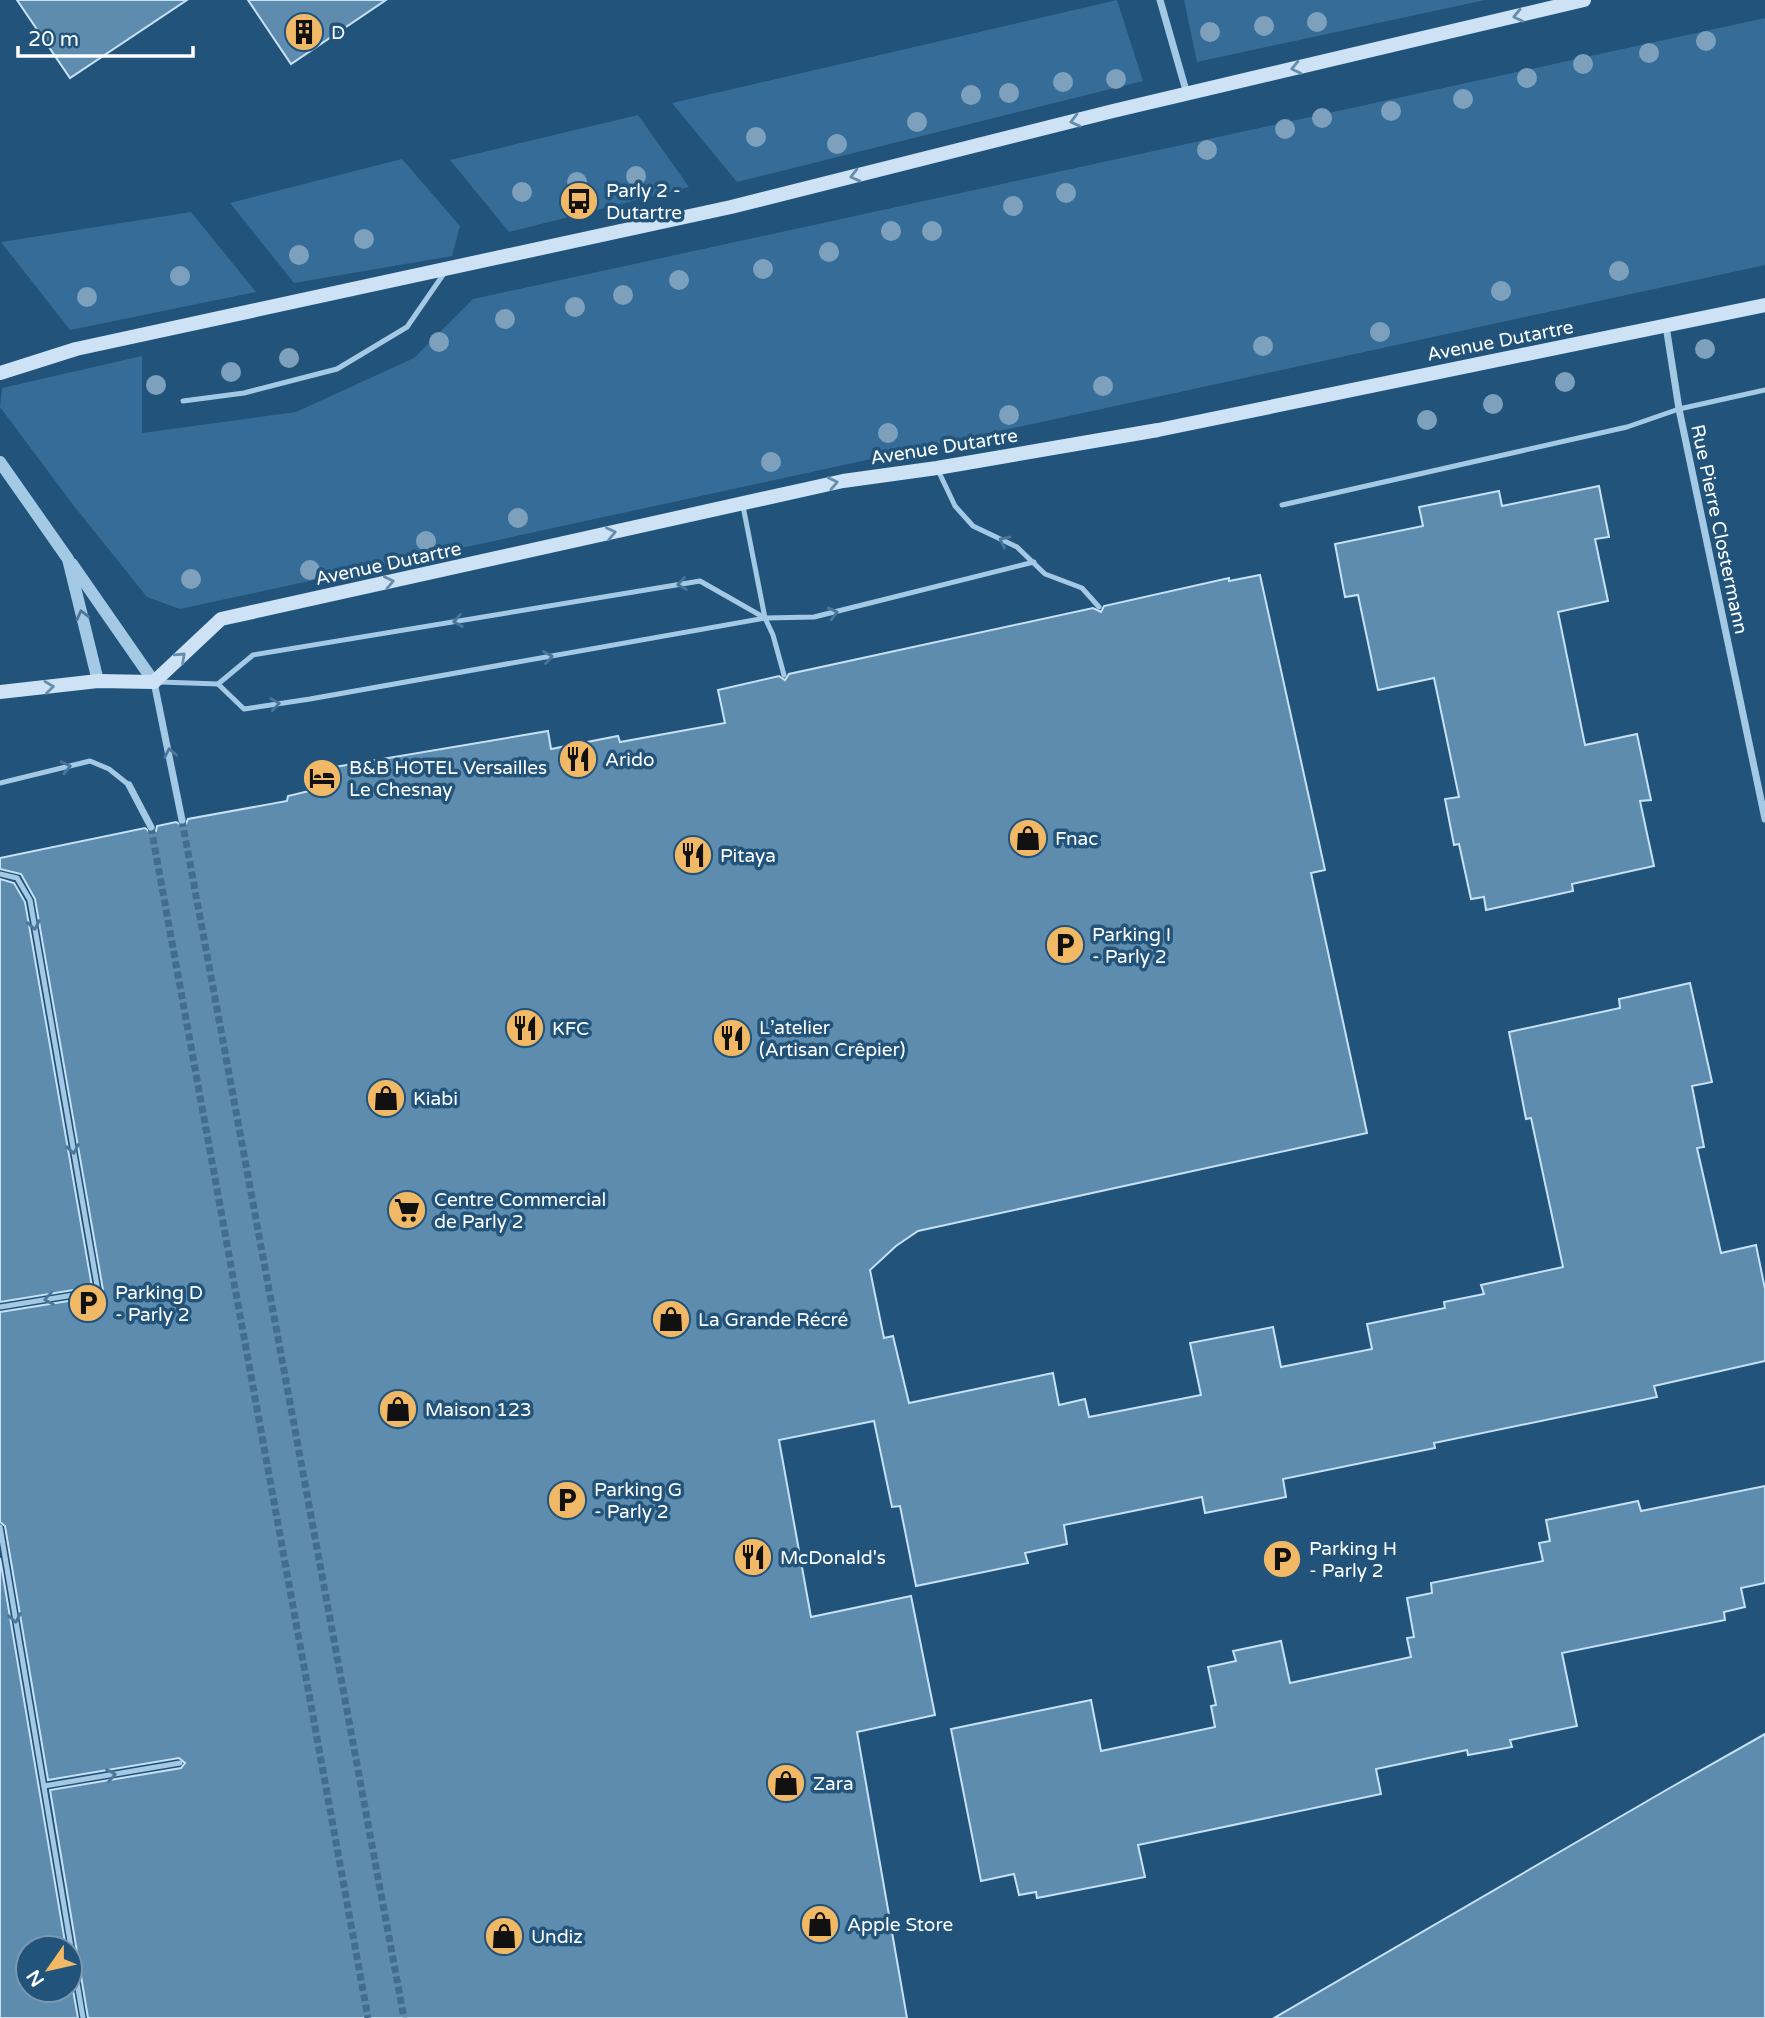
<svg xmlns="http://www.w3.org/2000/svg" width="1765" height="2018" viewBox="0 0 1765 2018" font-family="'Varela Round',sans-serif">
  <rect width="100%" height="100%" fill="#22537a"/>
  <!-- green -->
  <g fill="#356d98">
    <path d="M1117 0 1143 81 737 182 672 103Z"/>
    <path d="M1184 0H1485L1197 62Z"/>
    <path d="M1765 18V265L180 609 147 597 74 506 0 407 2 388 142 356V433L296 412 414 358 473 299Z"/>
    <path d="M638 115 689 187 509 232 450 160Z"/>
    <path d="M402 159 460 226 452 256 294 283 230 203Z"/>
    <path d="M191 212 256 292 70 330 1 242Z"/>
  </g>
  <!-- building -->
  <g fill="#5e8cae" stroke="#c7e1f4" stroke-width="2">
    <path d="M17 0H187L70 78Z"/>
    <path d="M248 0H386L291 64Z"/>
    <path d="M1599 486 1609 537 1595 539 1608 601 1558 612 1585 745 1637 734 1651 800 1640 801 1654 866 1572 884 1573 891 1486 910 1484 897 1471 899 1459 844 1454 845 1445 799 1459 797 1434 678 1378 690 1358 595 1345 597 1335 544 1423 526 1419 507 1499 491 1502 506Z"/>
    <path d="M1260 575 1325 870 1311 873 1367 1133 918 1231 896 1246 870 1270 884 1338 893 1336 909 1403 1053 1373 1059 1405 1085 1399 1089 1417 1201 1395 1190 1343 1273 1327 1281 1367 1372 1349 1367 1324 1445 1308 1444 1302 1484 1294 1481 1285 1563 1267 1531 1118 1526 1119 1509 1032 1620 1008 1619 999 1690 983 1712 1082 1692 1086 1704 1147 1697 1148 1721 1253 1756 1245 1765 1289V1361L1654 1386 1657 1397 1434 1443 1435 1448 1283 1479 1286 1497 1205 1513 1202 1497 1064 1525 1067 1544 1025 1553 1028 1563 916 1586 900 1506 892 1507 874 1421 779 1440 811 1617 911 1596 935 1715 857 1732 907 2018H88L50 1790 181 1768 185 1763 179 1758 48 1780 5 1526 0 1522V1312L99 1296 103 1290 35 899 21 874 0 869V858L145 828 151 833 156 831 157 826 176 822 183 826 186 824 188 819 287 801 288 796 309 791 305 772 548 731 551 749 618 736 620 742 725 723 718 690 779 676 785 680 789 674 1093 608 1101 612 1104 606 1229 578V581Z"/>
    <path d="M0 879 14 883 25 902 92 1287 0 1302Z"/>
    <path d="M1765 1486V1583L1741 1588 1745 1607 1724 1612 1725 1620 1562 1653 1577 1726 1510 1740 1512 1747 1468 1755 1467 1750 1376 1769 1381 1794 1138 1845 1145 1877 1037 1898 1036 1892 1019 1895 1014 1874 981 1881 951 1729 1091 1700 1101 1751 1215 1727 1211 1706 1216 1705 1208 1667 1236 1661 1233 1651 1281 1641 1290 1683 1411 1657 1407 1638 1414 1637 1407 1598 1432 1593 1431 1583 1543 1561 1539 1543 1550 1541 1546 1520 1638 1501 1641 1511Z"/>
    <path d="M0 1558 66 1948H28V1990H70V1973L78 2018H0Z"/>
    <path d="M1765 1734V2018H1274L1668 1789Z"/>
  </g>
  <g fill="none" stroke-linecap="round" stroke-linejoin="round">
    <!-- minor-tunnel -->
    <g stroke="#436d8e" stroke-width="7" stroke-dasharray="7 3.5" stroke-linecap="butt">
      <path d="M182 820 404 2018"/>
      <path d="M151 827 368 2018"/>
    </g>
    <!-- service -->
    <g stroke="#a4c9e5" stroke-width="5">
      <path d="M183 401 244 393 337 369 407 327 445 272"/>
      <path d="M937 468 955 506 973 526 1017 547 1045 574 1082 588 1099 607"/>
      <path d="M1282 505 1627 427 1679 409 1765 390"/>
      <path d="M743 506 765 618 773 635 784 675"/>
      <path d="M160 682 218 684 253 655 700 581 765 618"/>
      <path d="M218 684 244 709 310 699 765 618 814 617 1034 562"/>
      <path d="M0 783 90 761 109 769 129 785"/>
      <path d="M0 874 17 878 30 900 98 1291 0 1307"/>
      <path d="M0 1527 83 2018"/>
      <path d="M44 1786 180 1763"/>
    </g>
    <!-- minor -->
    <g stroke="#a4c9e5" stroke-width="7">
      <path d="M1160 0 1187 94"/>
      <path d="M1666 326 1679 409 1765 819"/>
      <path d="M154 682 182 820"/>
      <path d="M129 785 151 827"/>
    </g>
    <!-- tertiary -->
    <g stroke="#a4c9e5" stroke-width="12">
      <path d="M0 462 68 559 98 681"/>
      <path d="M72 564 154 682"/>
    </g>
    <!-- secondary -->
    <g stroke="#cde3f5" stroke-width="14">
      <path d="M0 373 76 349 731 207 1113 111 1584 0"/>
      <path d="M0 692 98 681 154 682 221 619 843 481 937 468 1158 430 1765 305"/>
    </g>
  </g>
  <!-- trees -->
  <g fill="#7da1bd">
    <circle cx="1317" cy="22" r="10"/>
    <circle cx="1264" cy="26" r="10"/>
    <circle cx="1210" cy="32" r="10"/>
    <circle cx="1706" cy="41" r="10"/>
    <circle cx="1649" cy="53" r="10"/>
    <circle cx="1583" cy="64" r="10"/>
    <circle cx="1527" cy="78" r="10"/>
    <circle cx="1116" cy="79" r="10"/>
    <circle cx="1063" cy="82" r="10"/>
    <circle cx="1009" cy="93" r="10"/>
    <circle cx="971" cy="95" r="10"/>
    <circle cx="1463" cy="99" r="10"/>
    <circle cx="1391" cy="111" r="10"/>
    <circle cx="1322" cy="118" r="10"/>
    <circle cx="917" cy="122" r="10"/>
    <circle cx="1285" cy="129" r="10"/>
    <circle cx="756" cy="137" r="10"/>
    <circle cx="837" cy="144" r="10"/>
    <circle cx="1207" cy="150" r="10"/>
    <circle cx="636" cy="176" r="10"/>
    <circle cx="577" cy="182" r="10"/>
    <circle cx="522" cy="192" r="10"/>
    <circle cx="1066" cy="193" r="10"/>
    <circle cx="1013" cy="206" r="10"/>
    <circle cx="891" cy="231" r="10"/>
    <circle cx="932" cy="231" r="10"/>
    <circle cx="364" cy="239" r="10"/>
    <circle cx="829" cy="252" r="10"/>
    <circle cx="299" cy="255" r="10"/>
    <circle cx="763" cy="269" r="10"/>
    <circle cx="1619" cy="271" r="10"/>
    <circle cx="180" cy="276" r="10"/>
    <circle cx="679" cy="280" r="10"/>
    <circle cx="1501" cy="291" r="10"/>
    <circle cx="623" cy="295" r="10"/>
    <circle cx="87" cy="297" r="10"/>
    <circle cx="575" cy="307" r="10"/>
    <circle cx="505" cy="319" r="10"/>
    <circle cx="1380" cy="332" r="10"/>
    <circle cx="439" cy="342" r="10"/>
    <circle cx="1263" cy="346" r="10"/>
    <circle cx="1705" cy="349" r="10"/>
    <circle cx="289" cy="358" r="10"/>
    <circle cx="231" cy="372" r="10"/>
    <circle cx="1565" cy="382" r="10"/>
    <circle cx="156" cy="385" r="10"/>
    <circle cx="1103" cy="386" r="10"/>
    <circle cx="1493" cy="404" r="10"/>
    <circle cx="1009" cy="415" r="10"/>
    <circle cx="1427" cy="420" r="10"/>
    <circle cx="888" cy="433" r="10"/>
    <circle cx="771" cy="462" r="10"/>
    <circle cx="518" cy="518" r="10"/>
    <circle cx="426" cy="541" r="10"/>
    <circle cx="310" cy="570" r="10"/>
    <circle cx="191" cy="579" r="10"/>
  </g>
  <!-- one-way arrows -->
  <defs><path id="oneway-chevron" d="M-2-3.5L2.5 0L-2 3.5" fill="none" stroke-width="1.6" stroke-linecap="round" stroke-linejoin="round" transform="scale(1.75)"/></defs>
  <g stroke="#668dab">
    <use href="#oneway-chevron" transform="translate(1518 16) rotate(167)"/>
    <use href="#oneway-chevron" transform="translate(1296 68) rotate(167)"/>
    <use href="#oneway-chevron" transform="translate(1075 121) rotate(166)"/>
    <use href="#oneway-chevron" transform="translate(855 176) rotate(166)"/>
    <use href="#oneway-chevron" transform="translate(833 483) rotate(-12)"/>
    <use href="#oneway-chevron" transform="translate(611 533) rotate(-12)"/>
    <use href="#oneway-chevron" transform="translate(389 582) rotate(-12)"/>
    <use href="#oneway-chevron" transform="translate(181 657) rotate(-43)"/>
    <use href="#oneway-chevron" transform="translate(49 687) rotate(-7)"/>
  </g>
  <g stroke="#49769a">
    <use href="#oneway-chevron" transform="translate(1004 541) rotate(-154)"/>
    <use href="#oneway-chevron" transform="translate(682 584) rotate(171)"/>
    <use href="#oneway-chevron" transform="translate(833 613) rotate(-14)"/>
    <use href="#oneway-chevron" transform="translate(82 615) rotate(-104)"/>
    <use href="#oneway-chevron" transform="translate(458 621) rotate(171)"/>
    <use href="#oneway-chevron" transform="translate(548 657) rotate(-10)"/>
    <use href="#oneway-chevron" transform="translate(275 704) rotate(-8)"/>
    <use href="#oneway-chevron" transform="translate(170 753) rotate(-101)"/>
    <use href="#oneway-chevron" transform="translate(66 767) rotate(-13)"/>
    <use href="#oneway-chevron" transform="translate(34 925) rotate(80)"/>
    <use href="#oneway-chevron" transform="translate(73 1149) rotate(80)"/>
    <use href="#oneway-chevron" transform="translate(49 1299) rotate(170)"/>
    <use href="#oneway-chevron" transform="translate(15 1618) rotate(80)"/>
    <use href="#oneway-chevron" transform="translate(111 1775) rotate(-10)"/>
  </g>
  <!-- icons -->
  <defs>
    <g id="building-disc" transform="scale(2.0125)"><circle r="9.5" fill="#f1b866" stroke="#22537a"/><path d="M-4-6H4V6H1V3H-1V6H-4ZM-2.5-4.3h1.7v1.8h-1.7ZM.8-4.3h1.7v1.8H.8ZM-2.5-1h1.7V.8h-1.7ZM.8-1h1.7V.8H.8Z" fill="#111"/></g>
    <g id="bus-disc" transform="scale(2.0125)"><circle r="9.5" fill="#f1b866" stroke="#22537a"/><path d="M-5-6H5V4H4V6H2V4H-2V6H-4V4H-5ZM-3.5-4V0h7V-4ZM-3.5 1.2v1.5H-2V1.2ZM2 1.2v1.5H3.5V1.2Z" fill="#111"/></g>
    <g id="restaurant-disc" transform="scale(2.0125)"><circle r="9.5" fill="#f1b866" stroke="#22537a"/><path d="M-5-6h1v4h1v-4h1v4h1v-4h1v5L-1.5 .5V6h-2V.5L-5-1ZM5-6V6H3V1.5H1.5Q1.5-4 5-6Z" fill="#111"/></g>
    <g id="hotel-disc" transform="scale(2.0125)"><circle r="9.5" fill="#f1b866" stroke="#22537a"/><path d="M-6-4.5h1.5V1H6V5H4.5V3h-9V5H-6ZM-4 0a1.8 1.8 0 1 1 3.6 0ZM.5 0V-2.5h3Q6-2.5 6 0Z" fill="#111"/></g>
    <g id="shop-disc" transform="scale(2.0125)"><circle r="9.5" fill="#f1b866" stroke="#22537a"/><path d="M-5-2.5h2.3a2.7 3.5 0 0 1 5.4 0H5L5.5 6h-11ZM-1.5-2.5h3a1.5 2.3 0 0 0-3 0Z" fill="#111"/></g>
    <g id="parking-disc" transform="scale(2.0125)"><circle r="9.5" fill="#f1b866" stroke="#22537a"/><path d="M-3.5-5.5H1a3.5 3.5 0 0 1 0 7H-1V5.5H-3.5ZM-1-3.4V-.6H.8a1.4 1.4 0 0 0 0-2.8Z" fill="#111"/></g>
    <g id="supermarket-disc" transform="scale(2.0125)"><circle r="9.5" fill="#f1b866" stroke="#22537a"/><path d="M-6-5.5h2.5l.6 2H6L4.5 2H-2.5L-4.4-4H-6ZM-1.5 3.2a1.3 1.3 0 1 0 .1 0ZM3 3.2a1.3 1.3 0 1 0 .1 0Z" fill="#111"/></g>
  </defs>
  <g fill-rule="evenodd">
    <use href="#building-disc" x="304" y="32"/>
    <use href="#bus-disc" x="579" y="201"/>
    <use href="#restaurant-disc" x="578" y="759"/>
    <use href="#hotel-disc" x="322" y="778"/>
    <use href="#shop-disc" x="1028" y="838"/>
    <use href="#restaurant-disc" x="693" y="855"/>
    <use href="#parking-disc" x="1065" y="945"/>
    <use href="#restaurant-disc" x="525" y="1028"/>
    <use href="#restaurant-disc" x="732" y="1038"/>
    <use href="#shop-disc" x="386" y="1098"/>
    <use href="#supermarket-disc" x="407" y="1210"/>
    <use href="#parking-disc" x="88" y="1303"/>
    <use href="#shop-disc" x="671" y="1319"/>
    <use href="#shop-disc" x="398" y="1409"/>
    <use href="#parking-disc" x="567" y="1500"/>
    <use href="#restaurant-disc" x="753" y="1557"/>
    <use href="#parking-disc" x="1282" y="1559"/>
    <use href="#shop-disc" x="786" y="1783"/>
    <use href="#shop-disc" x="820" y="1924"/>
    <use href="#shop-disc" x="504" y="1936"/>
  </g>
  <g text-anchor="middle" stroke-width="7" stroke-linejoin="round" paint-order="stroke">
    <!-- poi labels -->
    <g font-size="19" fill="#fff" stroke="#22537a" text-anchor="start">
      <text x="331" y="39">D</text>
      <text x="606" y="197">Parly 2 -<tspan x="606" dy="22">Dutartre</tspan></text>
      <text x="605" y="766">Arido</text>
      <text x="349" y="774">B&amp;B HOTEL Versailles<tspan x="349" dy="22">Le Chesnay</tspan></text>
      <text x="1055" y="845">Fnac</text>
      <text x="720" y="862">Pitaya</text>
      <text x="1092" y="941">Parking I<tspan x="1092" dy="22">- Parly 2</tspan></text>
      <text x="759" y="1034">L’atelier<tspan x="759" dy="22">(Artisan Crêpier)</tspan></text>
      <text x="552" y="1035">KFC</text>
      <text x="413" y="1105">Kiabi</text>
      <text x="434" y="1206">Centre Commercial<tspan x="434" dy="22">de Parly 2</tspan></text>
      <text x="115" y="1299">Parking D<tspan x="115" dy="22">- Parly 2</tspan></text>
      <text x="698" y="1326">La Grande Récré</text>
      <text x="425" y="1416">Maison 123</text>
      <text x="594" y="1496">Parking G<tspan x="594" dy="22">- Parly 2</tspan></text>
      <text x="1309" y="1555">Parking H<tspan x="1309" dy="22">- Parly 2</tspan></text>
      <text x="780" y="1564">McDonald's</text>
      <text x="813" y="1790">Zara</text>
      <text x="847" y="1931">Apple Store</text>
      <text x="531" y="1943">Undiz</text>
    </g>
    <!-- street labels -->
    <g font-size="19" fill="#fff" stroke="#22537a">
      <text transform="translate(1500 340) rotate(-11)" y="7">Avenue Dutartre</text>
      <text transform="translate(944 446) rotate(-9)" y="7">Avenue Dutartre</text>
      <text transform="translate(1720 529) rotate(78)" y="7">Rue Pierre Clostermann</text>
      <text transform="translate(388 563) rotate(-12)" y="7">Avenue Dutartre</text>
    </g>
  </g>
  <!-- north arrow -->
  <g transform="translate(49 1969) rotate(236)"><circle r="33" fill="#22537a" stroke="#7a98af" stroke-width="2"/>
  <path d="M0-5L12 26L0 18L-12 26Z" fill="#f1b866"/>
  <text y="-10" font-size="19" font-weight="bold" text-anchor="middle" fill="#ffffff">N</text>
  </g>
  <!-- scale -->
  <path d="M18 46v10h175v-10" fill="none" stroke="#ffffff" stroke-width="3.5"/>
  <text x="28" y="46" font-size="21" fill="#ffffff" stroke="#22537a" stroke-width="5" paint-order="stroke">20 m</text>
</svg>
